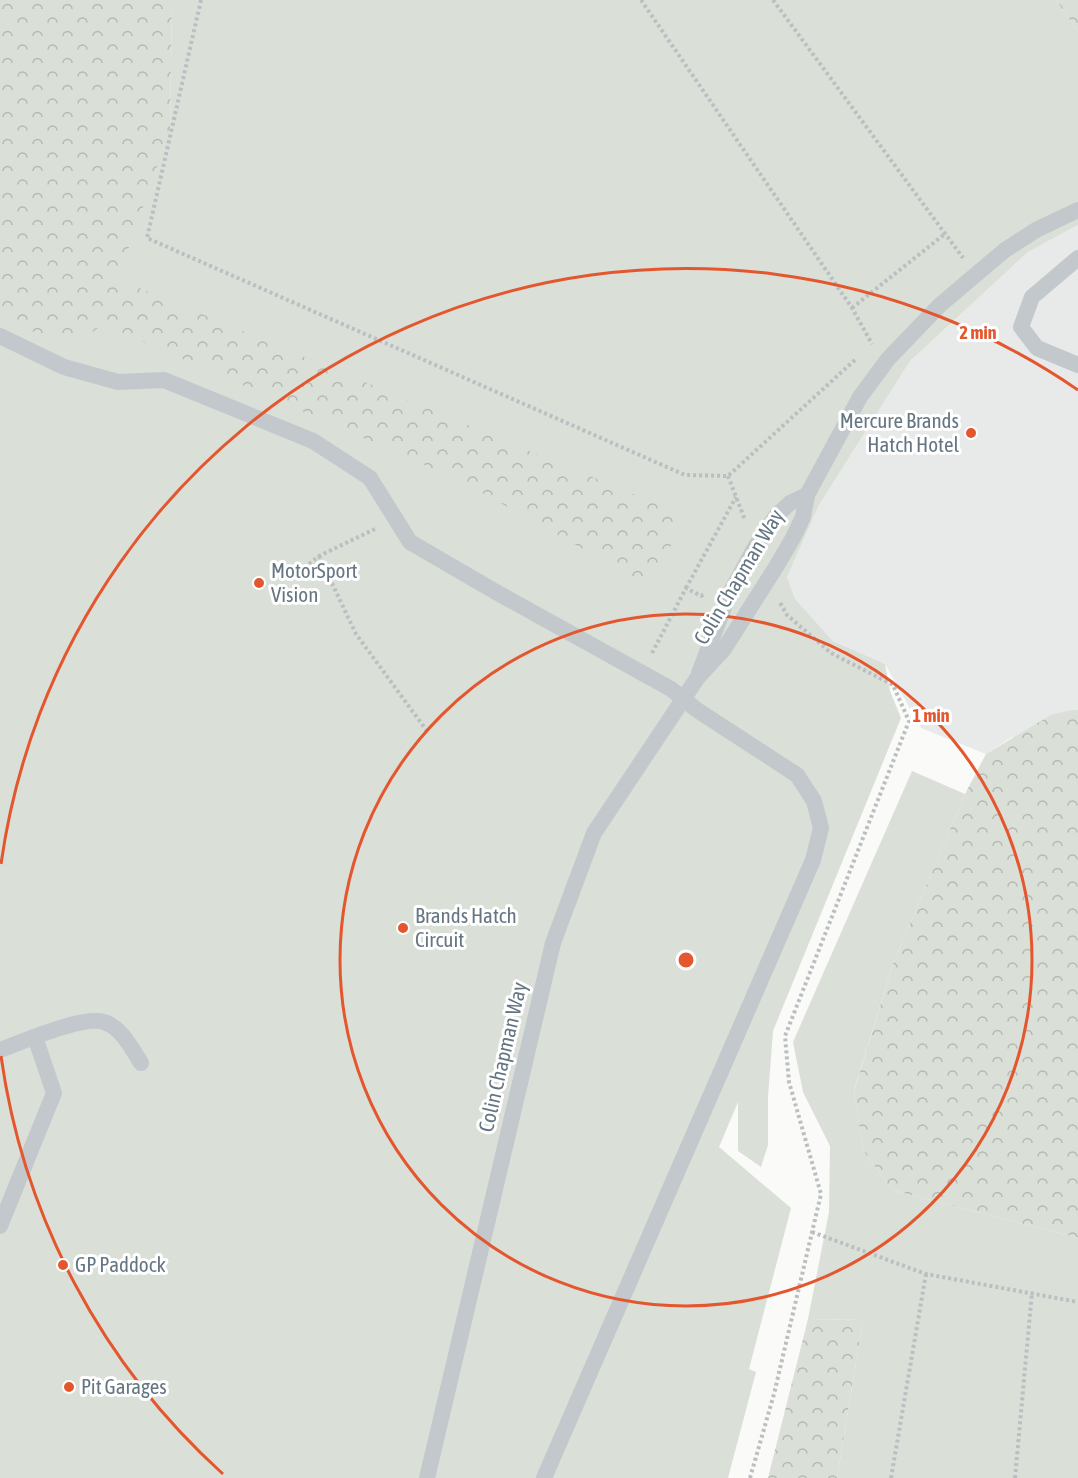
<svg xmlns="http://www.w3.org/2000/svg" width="1078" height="1478" viewBox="0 0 1078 1478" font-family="'Asap Condensed',sans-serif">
  <defs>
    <pattern id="forest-crowns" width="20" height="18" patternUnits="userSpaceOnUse" patternTransform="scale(1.5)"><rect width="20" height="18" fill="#dadfd7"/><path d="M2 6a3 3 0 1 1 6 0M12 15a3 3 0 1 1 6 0" fill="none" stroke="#b4b9b4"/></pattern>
  </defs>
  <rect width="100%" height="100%" fill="#fafaf8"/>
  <!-- built -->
  <path fill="#e8e9e9" d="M1078 225V761L1012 737 986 754 921 728 885 664 833 641 795 599 787 577 819 505 910 361 1028 252Z"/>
  <!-- grass -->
  <g fill="#dadfd7">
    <path d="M172 0H1056L1078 32V225L1028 252 910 361 819 505 787 577 795 599 833 641 885 664 890 691 901 718 773 1031 768 1097V1145L761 1167 738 1151V1102L719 1147 791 1208 749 1369 756 1372 728 1478H0V277L170 129Z"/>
    <path d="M912 771 965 794 893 964 854 1090 863 1150 892 1190 1078 1238V1478H837L863 1320 808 1319 829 1212 830 1146 803 1092 793 1042Z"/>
  </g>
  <!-- forest -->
  <g fill="url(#forest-crowns)">
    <path d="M0 0H172L170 129 118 279 671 510 676 537 648 585 459 480 103 324 73 347 0 319Z"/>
    <path d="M1056 0H1078V32Z"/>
    <path d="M1072 710H1078V1238L892 1190 863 1150 854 1091 893 964 965 794 986 754 1051 715Z"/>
    <path d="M808 1319 863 1320 837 1478H768Z"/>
  </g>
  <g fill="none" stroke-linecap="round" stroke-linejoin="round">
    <!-- path -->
    <g stroke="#bbbfc2" stroke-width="4" stroke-dasharray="3 3" stroke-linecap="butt">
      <path d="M201 0 147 238 685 475 728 476 857 358"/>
      <path d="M641 0 852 308 872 344"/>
      <path d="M773 0 963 258"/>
      <path d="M852 308 946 233"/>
      <path d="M728 476 745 520"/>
      <path d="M319 556 356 634 427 731"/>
      <path d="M309 564 319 556 377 528"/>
      <path d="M686 588 736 497"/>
      <path d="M652 653 686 588 701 596 705 594"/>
      <path d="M812 1232 926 1274 1078 1302"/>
      <path d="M750 1478 774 1394 821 1194 789 1082 785 1036 909 721 893 685 831 653 787 615 779 601"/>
      <path d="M891 1478 926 1274"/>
      <path d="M1015 1478 1032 1292"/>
    </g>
    <!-- lane -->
    <g stroke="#c3c8cc" stroke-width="16">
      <path d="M1078 258 1032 297 1021 327 1037 348 1078 365"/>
      <path d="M0 336 64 367 118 382 164 380 313 441 370 478 410 542 496 592 671 689 697 710 797 775 814 801 821 828 813 860 544 1478"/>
      <path d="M699 673 728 597 755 547 776 516 790 503 807 495"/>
      <path d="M0 1050C22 1042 83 1015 104 1022 121 1027 132 1049 141 1063"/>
      <path d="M0 1226 54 1093 35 1037"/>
      <path d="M427 1478 553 943 594 833 698 677 724 649 776 567 793 538 803 517 807 495 860 397 888 359 940 305 1005 250 1036 230 1078 210"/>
    </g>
  </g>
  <!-- distance rings -->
  <g fill="none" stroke="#e4572e" stroke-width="3">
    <circle cx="686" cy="960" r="346"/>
    <path d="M223 1474A692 692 0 0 1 1 1056M1 864A692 692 0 0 1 1078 390"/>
  </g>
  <!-- markers -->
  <g fill="#e4572e" stroke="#fff" stroke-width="2">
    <circle cx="971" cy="433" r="6"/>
    <circle cx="259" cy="583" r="6"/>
    <circle cx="403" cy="928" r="6"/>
    <circle cx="63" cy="1265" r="6"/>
    <circle cx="69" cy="1387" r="6"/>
  </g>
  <g text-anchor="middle" stroke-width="6" stroke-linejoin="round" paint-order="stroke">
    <!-- poi labels -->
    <g font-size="21" fill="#657683" stroke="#fff" text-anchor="start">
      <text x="959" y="428" text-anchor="end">Mercure Brands<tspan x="959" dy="24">Hatch Hotel</tspan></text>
      <text x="271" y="578">MotorSport<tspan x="271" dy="24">Vision</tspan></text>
      <text x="415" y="923">Brands Hatch<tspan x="415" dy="24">Circuit</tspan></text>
      <text x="75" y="1272">GP Paddock</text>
      <text x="81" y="1394">Pit Garages</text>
    </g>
    <!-- street labels -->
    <g font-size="21" fill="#657683" stroke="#fff">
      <text transform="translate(739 577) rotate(-59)" y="7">Colin Chapman Way</text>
      <text transform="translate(503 1057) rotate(-77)" y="7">Colin Chapman Way</text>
    </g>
  </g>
  <circle cx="686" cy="960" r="9" fill="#e4572e" stroke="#fff" stroke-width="3"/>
  <g font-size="18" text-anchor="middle" font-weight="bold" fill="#e4572e" stroke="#fff" stroke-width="6" stroke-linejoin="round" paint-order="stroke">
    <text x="978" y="339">2 min</text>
    <text x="931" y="722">1 min</text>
  </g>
</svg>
